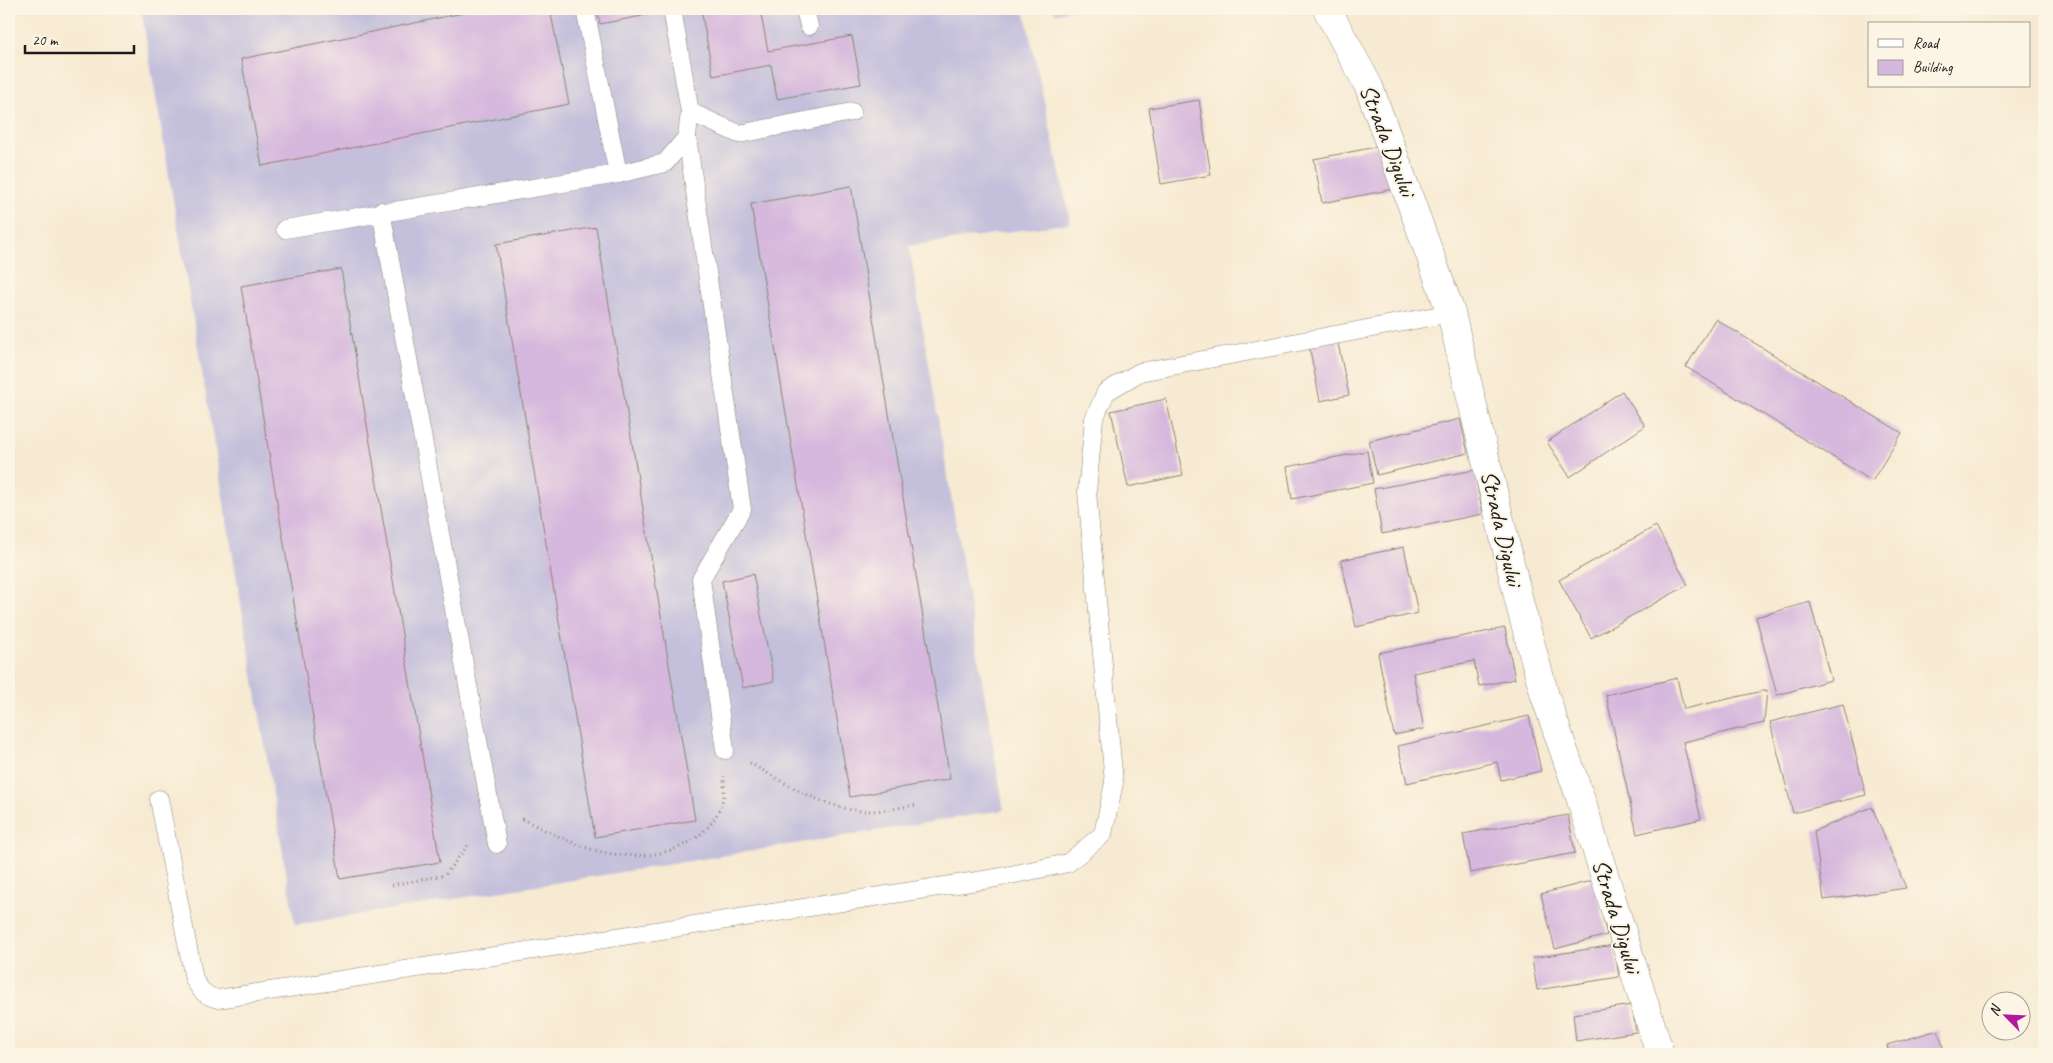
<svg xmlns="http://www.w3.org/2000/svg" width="2053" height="1063" viewBox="0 0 2053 1063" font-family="Caveat,sans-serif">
  <rect width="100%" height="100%" fill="#fcf5e5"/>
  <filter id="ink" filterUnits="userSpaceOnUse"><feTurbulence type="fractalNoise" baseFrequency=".02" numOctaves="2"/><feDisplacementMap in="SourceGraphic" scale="10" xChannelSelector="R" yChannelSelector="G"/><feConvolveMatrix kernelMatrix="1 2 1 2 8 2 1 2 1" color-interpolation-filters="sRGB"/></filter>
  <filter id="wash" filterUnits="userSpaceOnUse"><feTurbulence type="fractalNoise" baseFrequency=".0096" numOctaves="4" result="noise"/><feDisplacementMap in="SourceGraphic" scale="20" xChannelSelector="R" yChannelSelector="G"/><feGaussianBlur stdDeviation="1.12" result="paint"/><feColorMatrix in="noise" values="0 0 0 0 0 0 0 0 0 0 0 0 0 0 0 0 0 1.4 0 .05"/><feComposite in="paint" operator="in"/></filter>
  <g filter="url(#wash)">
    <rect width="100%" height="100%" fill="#f7ead2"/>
    <!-- industrial -->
    <path fill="#c4c0db" d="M141 9H1024L1071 223 909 246 1004 810 295 925Z"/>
    <g id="blocks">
      <!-- building -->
      <g fill="#d6b7dd">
        <path d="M482 9H550L569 104 262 166 241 59Z"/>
        <path d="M597 9H646L647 15 600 24Z"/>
        <path d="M701 9H760L768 51 852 36 861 84 777 99 771 65 713 76Z"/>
        <path d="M1054 9H1074L1055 14Z"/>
        <path d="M1199 100 1211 175 1161 184 1149 108Z"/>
        <path d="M1386 145 1394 189 1322 203 1314 159Z"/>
        <path d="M851 186 950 779 850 797 751 204Z"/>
        <path d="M596 227 695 820 595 837 496 244Z"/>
        <path d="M341 269 440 862 340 879 241 286Z"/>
        <path d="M1715 319 1902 433 1872 481 1686 367Z"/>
        <path d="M1337 339 1349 395 1320 401 1309 345Z"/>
        <path d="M1622 391 1645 426 1570 477 1547 442Z"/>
        <path d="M1166 399 1183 475 1128 487 1111 411Z"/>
        <path d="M1460 419 1468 453 1377 475 1369 441Z"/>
        <path d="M1367 451 1373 483 1292 499 1287 467Z"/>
        <path d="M1474 470 1483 514 1382 534 1374 489Z"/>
        <path d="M1656 526 1688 585 1591 638 1559 580Z"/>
        <path d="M1404 547 1418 613 1356 627 1341 560Z"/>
        <path d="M753 574 774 681 743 688 722 581Z"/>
        <path d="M1810 602 1831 680 1777 695 1756 617Z"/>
        <path d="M1505 628 1515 679 1479 686 1474 661 1413 673 1424 729 1394 735 1378 653Z"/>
        <path d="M1677 678 1684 709 1767 690 1764 723 1683 742 1701 819 1637 834 1606 695Z"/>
        <path d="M1843 704 1866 795 1793 813 1770 722Z"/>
        <path d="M1529 716 1541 771 1501 780 1497 762 1407 783 1398 746Z"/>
        <path d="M1872 807 1906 888 1824 900 1814 831Z"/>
        <path d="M1568 815 1575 853 1470 873 1463 834Z"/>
        <path d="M1594 880 1607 935 1555 949 1541 894Z"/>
        <path d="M1614 945 1619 977 1537 990 1532 958Z"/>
        <path d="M1632 1005 1636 1032 1576 1041 1573 1014Z"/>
        <path d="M1938 1030 1945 1054H1889L1887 1045Z"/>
      </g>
    </g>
  </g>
  <g filter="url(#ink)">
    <use href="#blocks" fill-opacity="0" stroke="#8a8377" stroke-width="1"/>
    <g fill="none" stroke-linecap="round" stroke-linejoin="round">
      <!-- lane casing -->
      <g stroke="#8a8377" stroke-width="19">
        <g id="lane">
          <path d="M585 9 618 174"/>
          <path d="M805 9 809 26"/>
          <path d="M690 112 739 134 852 112"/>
          <path d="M687 137 742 509 701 579 725 750"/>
          <path d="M381 211 497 844"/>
          <path d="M285 229 618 174 665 163 687 137 690 112 672 9"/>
          <path d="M159 799 194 979C200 990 205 996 218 999L996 878 1068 863 1103 834 1114 783 1087 492 1094 419 1106 392 1140 372 1451 313"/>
        </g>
      </g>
      <!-- street casing -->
      <g stroke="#8a8377" stroke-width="29">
        <path id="street" d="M1327 9 1369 87 1451 313 1521 609 1545 696 1580 797 1660 1054"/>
      </g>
      <!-- path -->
      <g stroke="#8a8377" stroke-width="3" stroke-dasharray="1 4" stroke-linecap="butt">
        <path d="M750 763C783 782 831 813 870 811 885 811 901 807 916 805"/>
        <path d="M522 819C547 831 579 848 607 853 652 862 709 849 723 799 725 793 724 783 724 776"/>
        <path d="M392 885 445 875 468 845"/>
      </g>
      <!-- lane -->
      <use href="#lane" stroke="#fff" stroke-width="18"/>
      <!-- street -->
      <use href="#street" stroke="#fff" stroke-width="28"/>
    </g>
  </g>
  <g text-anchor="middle" stroke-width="4" stroke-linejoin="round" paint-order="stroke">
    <!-- street labels -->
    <g font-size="24" fill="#1c1c1c" stroke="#fcf5e5">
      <text transform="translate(1388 140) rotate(69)" y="8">Strada Digului</text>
      <text transform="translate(1502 528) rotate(77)" y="8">Strada Digului</text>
      <text transform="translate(1617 916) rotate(73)" y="8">Strada Digului</text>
    </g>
  </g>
  <!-- margin -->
  <rect width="2053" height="1063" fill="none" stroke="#fcf5e5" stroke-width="30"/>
  <!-- legend -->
  <rect x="1868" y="22" width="162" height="65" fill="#fcf5e5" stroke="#a29e95"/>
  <rect x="1878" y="39" width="25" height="8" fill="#ffffff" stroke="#a29e95"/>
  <text x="1913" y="48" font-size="15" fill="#1c1c1c">Road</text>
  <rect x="1878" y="60" width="25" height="15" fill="#d6b7dd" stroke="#a29e95"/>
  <text x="1913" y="72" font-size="15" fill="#1c1c1c">Building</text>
  <!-- north arrow -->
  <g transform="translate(2006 1016) rotate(294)"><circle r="24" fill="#fcf5e5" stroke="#a29e95"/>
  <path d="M0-4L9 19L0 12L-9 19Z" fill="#b5179e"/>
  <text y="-8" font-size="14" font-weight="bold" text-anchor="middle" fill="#1c1c1c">N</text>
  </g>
  <!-- scale -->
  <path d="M25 45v8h109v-8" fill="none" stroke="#1c1c1c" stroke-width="2.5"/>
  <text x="32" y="45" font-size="15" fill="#1c1c1c" stroke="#fcf5e5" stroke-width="4" paint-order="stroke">20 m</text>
</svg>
